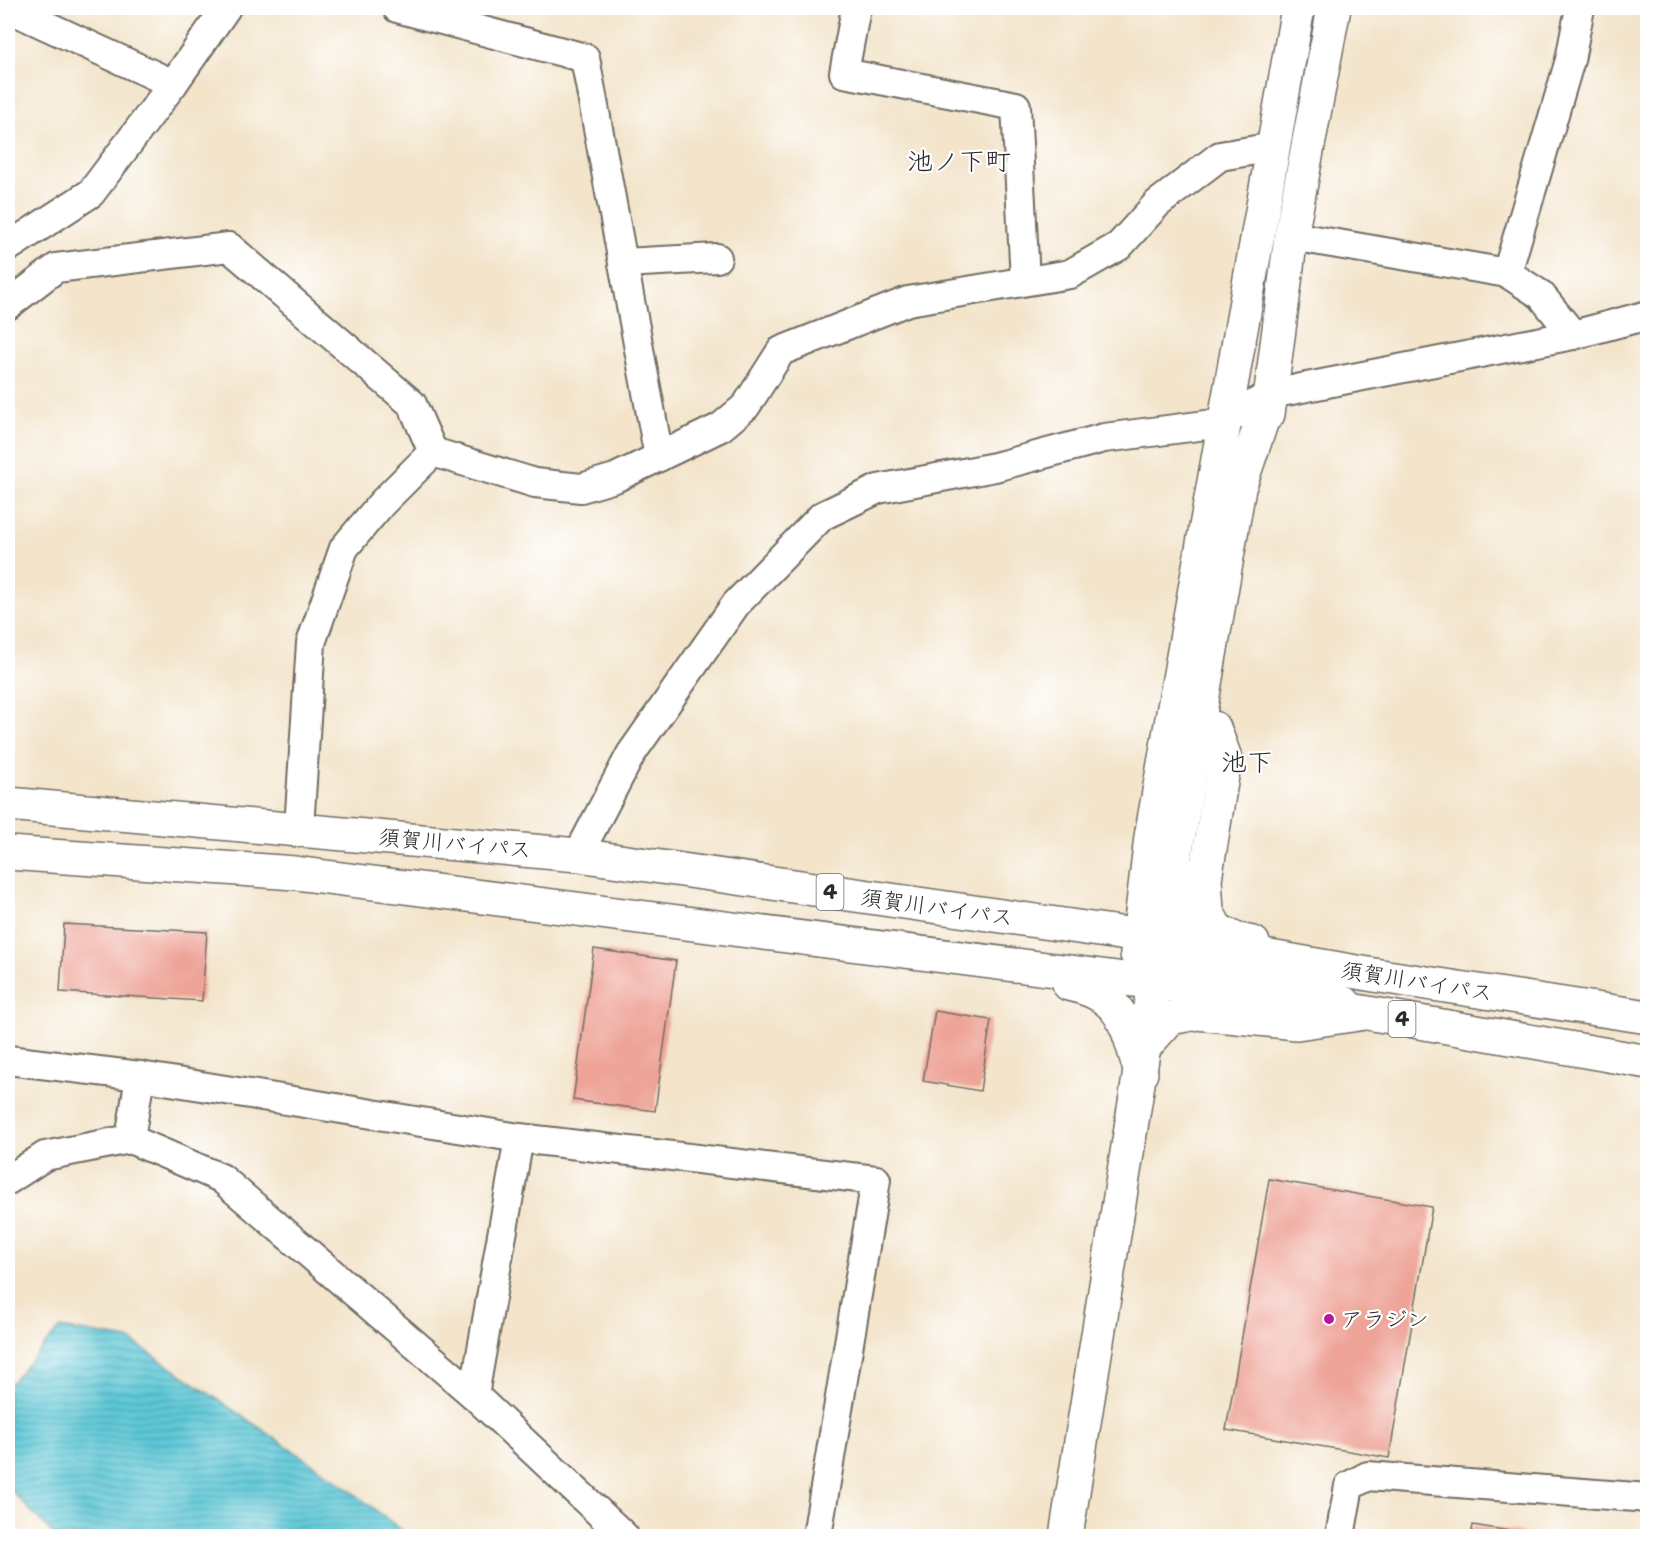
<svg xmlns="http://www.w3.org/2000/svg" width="1655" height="1544" viewBox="0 0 1655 1544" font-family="'Shantell Sans','Klee One',sans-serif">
  <defs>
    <pattern id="water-rules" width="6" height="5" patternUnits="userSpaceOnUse" patternTransform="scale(1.5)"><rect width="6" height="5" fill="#5dc8d7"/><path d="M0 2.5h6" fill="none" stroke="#4da3af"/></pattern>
  </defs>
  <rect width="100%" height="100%" fill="#fff"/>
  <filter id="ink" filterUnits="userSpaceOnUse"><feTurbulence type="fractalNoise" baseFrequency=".0167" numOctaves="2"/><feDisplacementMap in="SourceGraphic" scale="12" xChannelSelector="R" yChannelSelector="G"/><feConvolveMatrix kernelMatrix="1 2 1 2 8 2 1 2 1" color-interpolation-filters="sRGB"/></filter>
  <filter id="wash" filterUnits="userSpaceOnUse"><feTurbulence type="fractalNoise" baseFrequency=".008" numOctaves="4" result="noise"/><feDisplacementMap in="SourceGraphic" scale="24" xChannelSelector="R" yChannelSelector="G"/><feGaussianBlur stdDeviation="1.35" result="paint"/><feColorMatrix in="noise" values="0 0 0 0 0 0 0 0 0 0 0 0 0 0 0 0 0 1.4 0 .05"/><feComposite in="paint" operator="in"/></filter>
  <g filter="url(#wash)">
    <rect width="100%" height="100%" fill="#f3e4ca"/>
    <!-- water -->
    <path fill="url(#water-rules)" stroke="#447a81" stroke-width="1.5" d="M60 1328 129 1339 341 1483 409 1536H55L8 1487V1386Z"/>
    <g id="blocks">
      <!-- building -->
      <g fill="#eea396">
        <path d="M64 924 207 932 202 1001 60 992Z"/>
        <path d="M594 949 676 961 655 1111 573 1100Z"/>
        <path d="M935 1011 991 1020 980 1091 923 1081Z"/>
        <path d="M1269 1179 1432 1207 1389 1458 1226 1430Z"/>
        <path d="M1646 1224H1648V1253L1643 1246Z"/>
        <path d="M1473 1525 1534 1535 1533 1536H1471Z"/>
      </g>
    </g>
  </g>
  <g filter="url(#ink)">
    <use href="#blocks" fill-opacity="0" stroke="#716c63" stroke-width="1.5"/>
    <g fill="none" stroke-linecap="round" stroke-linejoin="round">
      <!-- minor casing -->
      <g stroke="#716c63" stroke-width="32">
        <g id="minor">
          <path d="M8 8 173 84 226 8"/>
          <path d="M397 8 585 58 659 457"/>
          <path d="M856 8 844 73 1016 106 1025 281"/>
          <path d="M1291 236 1507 273 1541 295 1573 335"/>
          <path d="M8 247 91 193 173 84"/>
          <path d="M623 263 717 258"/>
          <path d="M1507 273 1570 60 1580 8"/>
          <path d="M8 305 56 268 229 247 412 404 433 452 535 483 581 488 615 478 721 427 746 406 781 351 908 301 1070 274 1119 246 1157 204 1220 156 1274 147"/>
          <path d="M299 828 311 643 344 548 382 503 433 452"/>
          <path d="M578 855 631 754 736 604 822 516 878 489 995 467 1104 438 1222 423 1271 394 1573 335 1648 315"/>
          <path d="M8 1060 140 1076 519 1138 876 1180 817 1536"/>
          <path d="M130 1139 140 1076"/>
          <path d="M8 1180 45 1156 130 1139 221 1178 474 1395 624 1536"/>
          <path d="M474 1395 519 1138"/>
          <path d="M1340 1536 1349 1486 1368 1476 1648 1498"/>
        </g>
      </g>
      <!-- tertiary casing -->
      <g stroke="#716c63" stroke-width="36">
        <g id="tertiary">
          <path d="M1298 8 1151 837 1137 954 1150 966 1301 985 1345 1004"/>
          <path d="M1268 414 1291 236 1334 8"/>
          <path d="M1172 967 1189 943 1197 874"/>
          <path d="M1145 1046 1170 1018 1197 1013 1297 1023 1359 1014"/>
          <path d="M1066 1536 1165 914 1239 488 1271 394"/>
        </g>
      </g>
      <!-- trunk casing -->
      <g stroke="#716c63" stroke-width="36">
        <g id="trunk">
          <path d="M1214 728 1225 758 1205 879 1207 911 1216 929 1235 939 1253 943"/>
          <path d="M8 804 578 855 1189 943 1374 975 1648 1017"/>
          <path d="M8 853 295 873 1156 983 1322 1005 1648 1062"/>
          <path d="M1069 984C1124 995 1126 1025 1141 1073"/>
        </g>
      </g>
      <!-- minor -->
      <use href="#minor" stroke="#fff" stroke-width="28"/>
      <!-- tertiary -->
      <use href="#tertiary" stroke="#fff" stroke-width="33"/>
      <!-- trunk -->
      <use href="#trunk" stroke="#fff" stroke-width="33"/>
    </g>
  </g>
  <!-- markers -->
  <circle fill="#b5179e" stroke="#fff" stroke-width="2" cx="1329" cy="1319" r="6"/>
  <g text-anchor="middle" stroke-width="4.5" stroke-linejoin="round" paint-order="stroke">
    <!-- shield labels -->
    <g fill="#fff" stroke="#6b6b6b" stroke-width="1.5">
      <rect x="816.5" y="874" width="27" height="36" rx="4.5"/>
      <rect x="1388.5" y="1001" width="27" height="36" rx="4.5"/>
    </g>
    <g font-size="21" font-weight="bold" fill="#2b2b2b">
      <text x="830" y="899">4</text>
      <text x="1402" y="1026">4</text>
    </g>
    <!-- street labels -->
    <g font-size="22" fill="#2b2b2b" stroke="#fff">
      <text transform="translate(455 843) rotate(5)" y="8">須賀川バイパス</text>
      <text transform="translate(937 907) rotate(8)" y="8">須賀川バイパス</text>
      <text transform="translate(1417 981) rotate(9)" y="8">須賀川バイパス</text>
    </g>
    <!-- poi labels -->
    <g font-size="22" fill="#2b2b2b" stroke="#fff" text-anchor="start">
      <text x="1341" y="1327">アラジン</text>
    </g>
    <!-- quarter labels -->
    <g font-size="26" fill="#2b2b2b" stroke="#fff">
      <text x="959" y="170">池ノ下町</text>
      <text x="1247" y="771">池下</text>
    </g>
  </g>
  <!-- margin -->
  <rect width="1655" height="1544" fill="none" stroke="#fff" stroke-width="30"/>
</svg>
